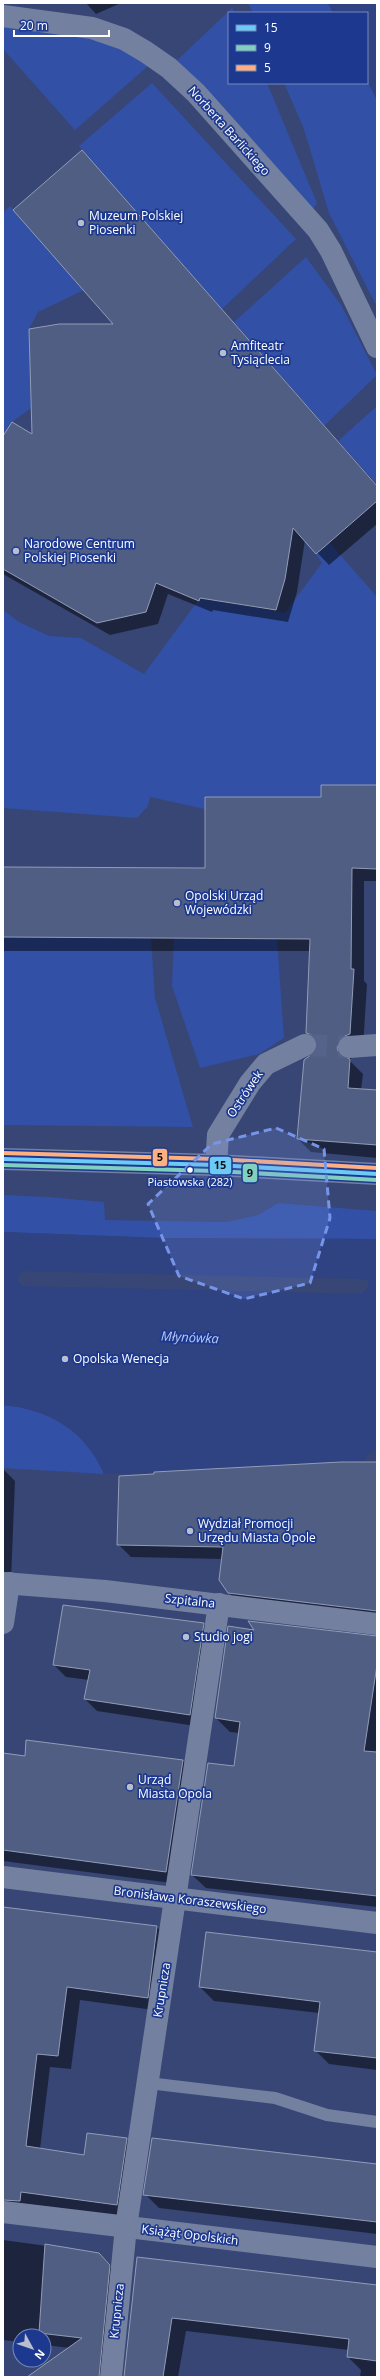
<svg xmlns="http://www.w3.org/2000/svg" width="380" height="2380" viewBox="0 0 380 2380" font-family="'Open Sans',sans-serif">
  <rect width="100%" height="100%" fill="#374675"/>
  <!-- green -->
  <g fill="#3250a5">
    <path d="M248 3H328L333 13H253Z"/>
    <path d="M232 8 235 13H229V83H267L317 203 308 218 169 68Z"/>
    <path d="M3 16 92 28 156 59 75 130 3 49Z"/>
    <path d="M367 80 377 100V307L329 213 304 129 284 83H367Z"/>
    <path d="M152 83 296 239 222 309 79 146Z"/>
    <path d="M10 206 84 290 38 312 29 329 31 408 12 422 3 436V213Z"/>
    <path d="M306 257 341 305 377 375 324 426 234 322Z"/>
    <path d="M377 406V486L338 441Z"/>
    <path d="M329 542 377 597V785H321V797H206L205 809 150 797 148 806 137 818 3 808V610L19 622 49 636 81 638 144 674 200 598 285 613 322 563 316 554Z"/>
    <path d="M3 937 151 938 155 998 193 1127 3 1125Z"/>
    <path d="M174 938 277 939 284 1038 259 1054 200 1068 172 986Z"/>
    <path d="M3 1195 48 1197 104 1202 105 1220 227 1222 258 1215 278 1203 377 1211V1239L161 1238 3 1232Z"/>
    <path d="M3 1405C49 1409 86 1431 104 1474L3 1468Z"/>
  </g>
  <!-- water -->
  <g fill="#2f4282" fill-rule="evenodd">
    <path d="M328 3H377V100L367 80V13H333Z"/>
    <path d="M3 1232 160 1238 377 1239V1448L367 1455 365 1461 154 1472V1474H104C86 1431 49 1409 3 1405ZM21 1271 363 1279 367 1280 369 1286 362 1294 23 1286 17 1280Z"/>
  </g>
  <!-- shadow -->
  <g fill="#0007">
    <path d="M86 3H121L96 14Z"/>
    <path d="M82 151 377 485V524L329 565 305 540 297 592 288 622 213 610 212 612 168 594 158 624 110 635 3 574V437L33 435 115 325Z"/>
    <path d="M377 786V881H364V981L367 984 363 1048 355 1050 350 1061 363 1074 361 1090 377 1091V1158L311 1152 298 1139 319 1045 307 1032 310 951H3V868L206 869 322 798Z"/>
    <path d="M377 1463V1622L242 1605 229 1593 222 1559 131 1557 118 1544Z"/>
    <path d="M3 1469 15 1481 11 1580 3 1579Z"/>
    <path d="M203 1624 215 1636 202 1727 97 1711 85 1699 89 1680 66 1677 54 1665Z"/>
    <path d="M257 1632 377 1636V1907L206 1888 192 1875 235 1767 239 1733 230 1732 216 1718Z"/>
    <path d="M3 1754 26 1757 183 1761 196 1774 179 1884 3 1861Z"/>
    <path d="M3 1908 157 1927 170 1941 161 2011 80 2000 71 2069 50 2067 40 2149 84 2156 126 2139 139 2152 130 2217 3 2201Z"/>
    <path d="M377 1952V2070L329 2064 315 2050 319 2013 214 2001 200 1987Z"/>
    <path d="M377 2165V2234L159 2208 145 2194Z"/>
    <path d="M3 2240 99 2253 113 2267V2377H29L70 2348 44 2345V2336H20V2342L3 2340Z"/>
    <path d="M138 2258 377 2287V2377H360L361 2370 348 2357 349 2350 186 2331 178 2377H125Z"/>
  </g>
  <!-- building -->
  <g fill="#515e83" stroke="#939cb6">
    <path d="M82 150 377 486V501L316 554 293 528 285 579 276 610 200 598 199 601 156 583 146 612 97 623 3 569V436L12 422 32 434 29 329 59 324H113L13 210Z"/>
    <path d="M321 785H377V869L352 868 351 969H354L350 1034 342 1037 337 1048 339 1054 350 1059 348 1088 377 1090V1145L297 1139 304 1060 315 1052 317 1045 312 1035 306 1033 310 939 3 937V867L205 868V797H321Z"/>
    <path d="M341 1462H377V1611L228 1593 219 1580 223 1547 117 1545 119 1476 154 1474V1472Z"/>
    <path d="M63 1605 204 1623 190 1715 84 1699 90 1670 53 1665Z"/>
    <path d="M248 1621 377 1636V1665L364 1751 377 1752V1896L191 1875 208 1763 234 1766 240 1722 215 1718 228 1626 254 1630Z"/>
    <path d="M26 1740 183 1760 166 1872 3 1850V1753L25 1756Z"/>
    <path d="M3 1907 157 1926 148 1998 67 1987 58 2056 37 2054 26 2146 84 2155 87 2133 127 2138 117 2205 21 2192 20 2201 3 2200Z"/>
    <path d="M206 1932 377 1952V2058L314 2051 320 2002 199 1987Z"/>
    <path d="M152 2138 377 2164V2222L143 2195Z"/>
    <path d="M45 2244 99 2253 110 2265 99 2377H27L82 2338 39 2333Z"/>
    <path d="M137 2257 377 2285V2361L347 2357 349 2339 172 2318 163 2377H124Z"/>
  </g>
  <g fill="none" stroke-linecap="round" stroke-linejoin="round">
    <!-- minor-tunnel -->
    <path stroke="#55628a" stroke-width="22" stroke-dasharray="22 11" stroke-linecap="butt" d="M305 1045 349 1047"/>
    <!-- service -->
    <path stroke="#7380a0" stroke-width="12" d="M148 2083 275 2098 327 2115 377 2122"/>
    <!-- minor -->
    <g stroke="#7380a0" stroke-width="22">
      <path d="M3 16 92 28 124 39 146 52 169 68 196 93 318 230 331 251 377 347"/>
      <path d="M349 1047 377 1045"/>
      <path d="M216 1165 218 1135 250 1083 266 1064 305 1045"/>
      <path d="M3 1583 105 1591 377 1624"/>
      <path d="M3 1623 9 1583"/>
      <path d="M3 1877 377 1923"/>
      <path d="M3 2212 377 2257"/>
      <path d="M111 2377 126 2227 219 1604"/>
    </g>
    <!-- tertiary -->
    <path stroke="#7380a0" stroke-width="22" d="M3 1159 216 1165 377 1174"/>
    <!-- bus-1 casing -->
    <g stroke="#1d398f" stroke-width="7">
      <path id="bus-1" d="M3 1159 216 1165 377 1174"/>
    </g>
    <!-- bus-2 casing -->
    <g stroke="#1d398f" stroke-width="7">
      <path id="bus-2" d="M3 1165 216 1171 377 1180"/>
    </g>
    <!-- bus-3 casing -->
    <g stroke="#1d398f" stroke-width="7">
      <path id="bus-3" d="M3 1153 216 1159 377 1168"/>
    </g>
    <!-- bus-1 -->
    <use href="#bus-1" stroke="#6ccbf6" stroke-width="4"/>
    <!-- bus-2 -->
    <use href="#bus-2" stroke="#80d0c2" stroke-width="4"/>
    <!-- bus-3 -->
    <use href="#bus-3" stroke="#ffb080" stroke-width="4"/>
  </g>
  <!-- marked area -->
  <path fill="#7795e8" fill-opacity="0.2" stroke="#7795e8" stroke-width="3" stroke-dasharray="8 5" stroke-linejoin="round" d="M276 1128 324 1149 330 1218 310 1283 244 1299 179 1276 148 1204 212 1144Z"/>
  <!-- markers -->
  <g fill="#b9becf" stroke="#1d398f" stroke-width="1.5">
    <circle cx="81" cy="223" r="4"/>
    <circle cx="223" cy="353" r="4"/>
    <circle cx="16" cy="551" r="4"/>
    <circle cx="177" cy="903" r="4"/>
    <circle cx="65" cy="1359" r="4"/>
    <circle cx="190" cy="1531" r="4"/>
    <circle cx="186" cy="1637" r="4"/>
    <circle cx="130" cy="1787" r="4"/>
  </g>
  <circle fill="#fff" stroke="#1d398f" stroke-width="1.5" cx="190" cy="1170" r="3.5"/>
  <g text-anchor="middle" stroke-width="3.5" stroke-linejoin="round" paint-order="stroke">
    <!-- bus labels -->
    <g font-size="11" fill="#fff" stroke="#1d398f">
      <text x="190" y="1186">Piastowska (282)</text>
    </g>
    <!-- street labels -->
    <g font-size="12" fill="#fff" stroke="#1d398f">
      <text transform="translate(229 131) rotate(48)" y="4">Norberta Barlickiego</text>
      <text transform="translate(245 1094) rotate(-56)" y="4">Ostrówek</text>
      <text transform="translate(190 1601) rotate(6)" y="4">Szpitalna</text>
      <text transform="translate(190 1900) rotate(7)" y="4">Bronisława Koraszewskiego</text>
      <text transform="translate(162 1990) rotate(-81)" y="4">Krupnicza</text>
      <text transform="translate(190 2235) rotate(7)" y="4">Książąt Opolskich</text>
      <text transform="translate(117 2311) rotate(-84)" y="4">Krupnicza</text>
    </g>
    <!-- poi labels -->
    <g font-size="12" fill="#fff" stroke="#1d398f" text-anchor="start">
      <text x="89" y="220">Muzeum Polskiej<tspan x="89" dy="14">Piosenki</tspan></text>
      <text x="231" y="350">Amfiteatr<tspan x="231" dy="14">Tysiąclecia</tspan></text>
      <text x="24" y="548">Narodowe Centrum<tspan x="24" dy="14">Polskiej Piosenki</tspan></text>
      <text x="185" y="900">Opolski Urząd<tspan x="185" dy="14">Wojewódzki</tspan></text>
      <text x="73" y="1363">Opolska Wenecja</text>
      <text x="198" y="1528">Wydział Promocji<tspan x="198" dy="14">Urzędu Miasta Opole</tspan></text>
      <text x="194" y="1641">Studio jogi</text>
      <text x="138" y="1784">Urząd<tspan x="138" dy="14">Miasta Opola</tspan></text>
    </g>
    <!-- water labels -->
    <g font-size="13" font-style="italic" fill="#b8c8f4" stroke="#1d398f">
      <text transform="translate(190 1337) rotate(3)" y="5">Młynówka</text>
    </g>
  </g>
  <g stroke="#1d398f" stroke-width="1.5">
    <rect x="152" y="1148" width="16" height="19" rx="4" fill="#ffb080"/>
    <rect x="209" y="1156" width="23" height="19" rx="4" fill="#6ccbf6"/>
    <rect x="242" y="1163" width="16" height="20" rx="4" fill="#80d0c2"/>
  </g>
  <g font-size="11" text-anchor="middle" font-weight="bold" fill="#111">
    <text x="160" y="1161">5</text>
    <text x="220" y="1169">15</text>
    <text x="250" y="1177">9</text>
  </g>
  <!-- border -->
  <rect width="380" height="2380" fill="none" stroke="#ffffff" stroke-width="8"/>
  <!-- legend -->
  <rect x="228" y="12" width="140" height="72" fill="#1d398f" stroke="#7788bc"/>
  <rect x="236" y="25" width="20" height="6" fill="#6ccbf6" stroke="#7788bc"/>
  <text x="264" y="32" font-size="12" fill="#ffffff">15</text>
  <rect x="236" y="45" width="20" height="6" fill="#80d0c2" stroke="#7788bc"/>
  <text x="264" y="52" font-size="12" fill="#ffffff">9</text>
  <rect x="236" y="65" width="20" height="6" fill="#ffb080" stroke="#7788bc"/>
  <text x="264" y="72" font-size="12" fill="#ffffff">5</text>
  <!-- north arrow -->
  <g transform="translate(32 2348) rotate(130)"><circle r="19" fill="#1d398f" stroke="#7788bc"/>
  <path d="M0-3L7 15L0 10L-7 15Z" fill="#b9becf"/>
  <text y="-6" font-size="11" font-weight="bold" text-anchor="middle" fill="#ffffff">N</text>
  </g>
  <!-- scale -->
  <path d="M14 30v6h95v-6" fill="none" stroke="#ffffff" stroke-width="2"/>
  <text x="20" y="30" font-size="12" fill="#ffffff" stroke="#1d398f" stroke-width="3" paint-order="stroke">20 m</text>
</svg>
